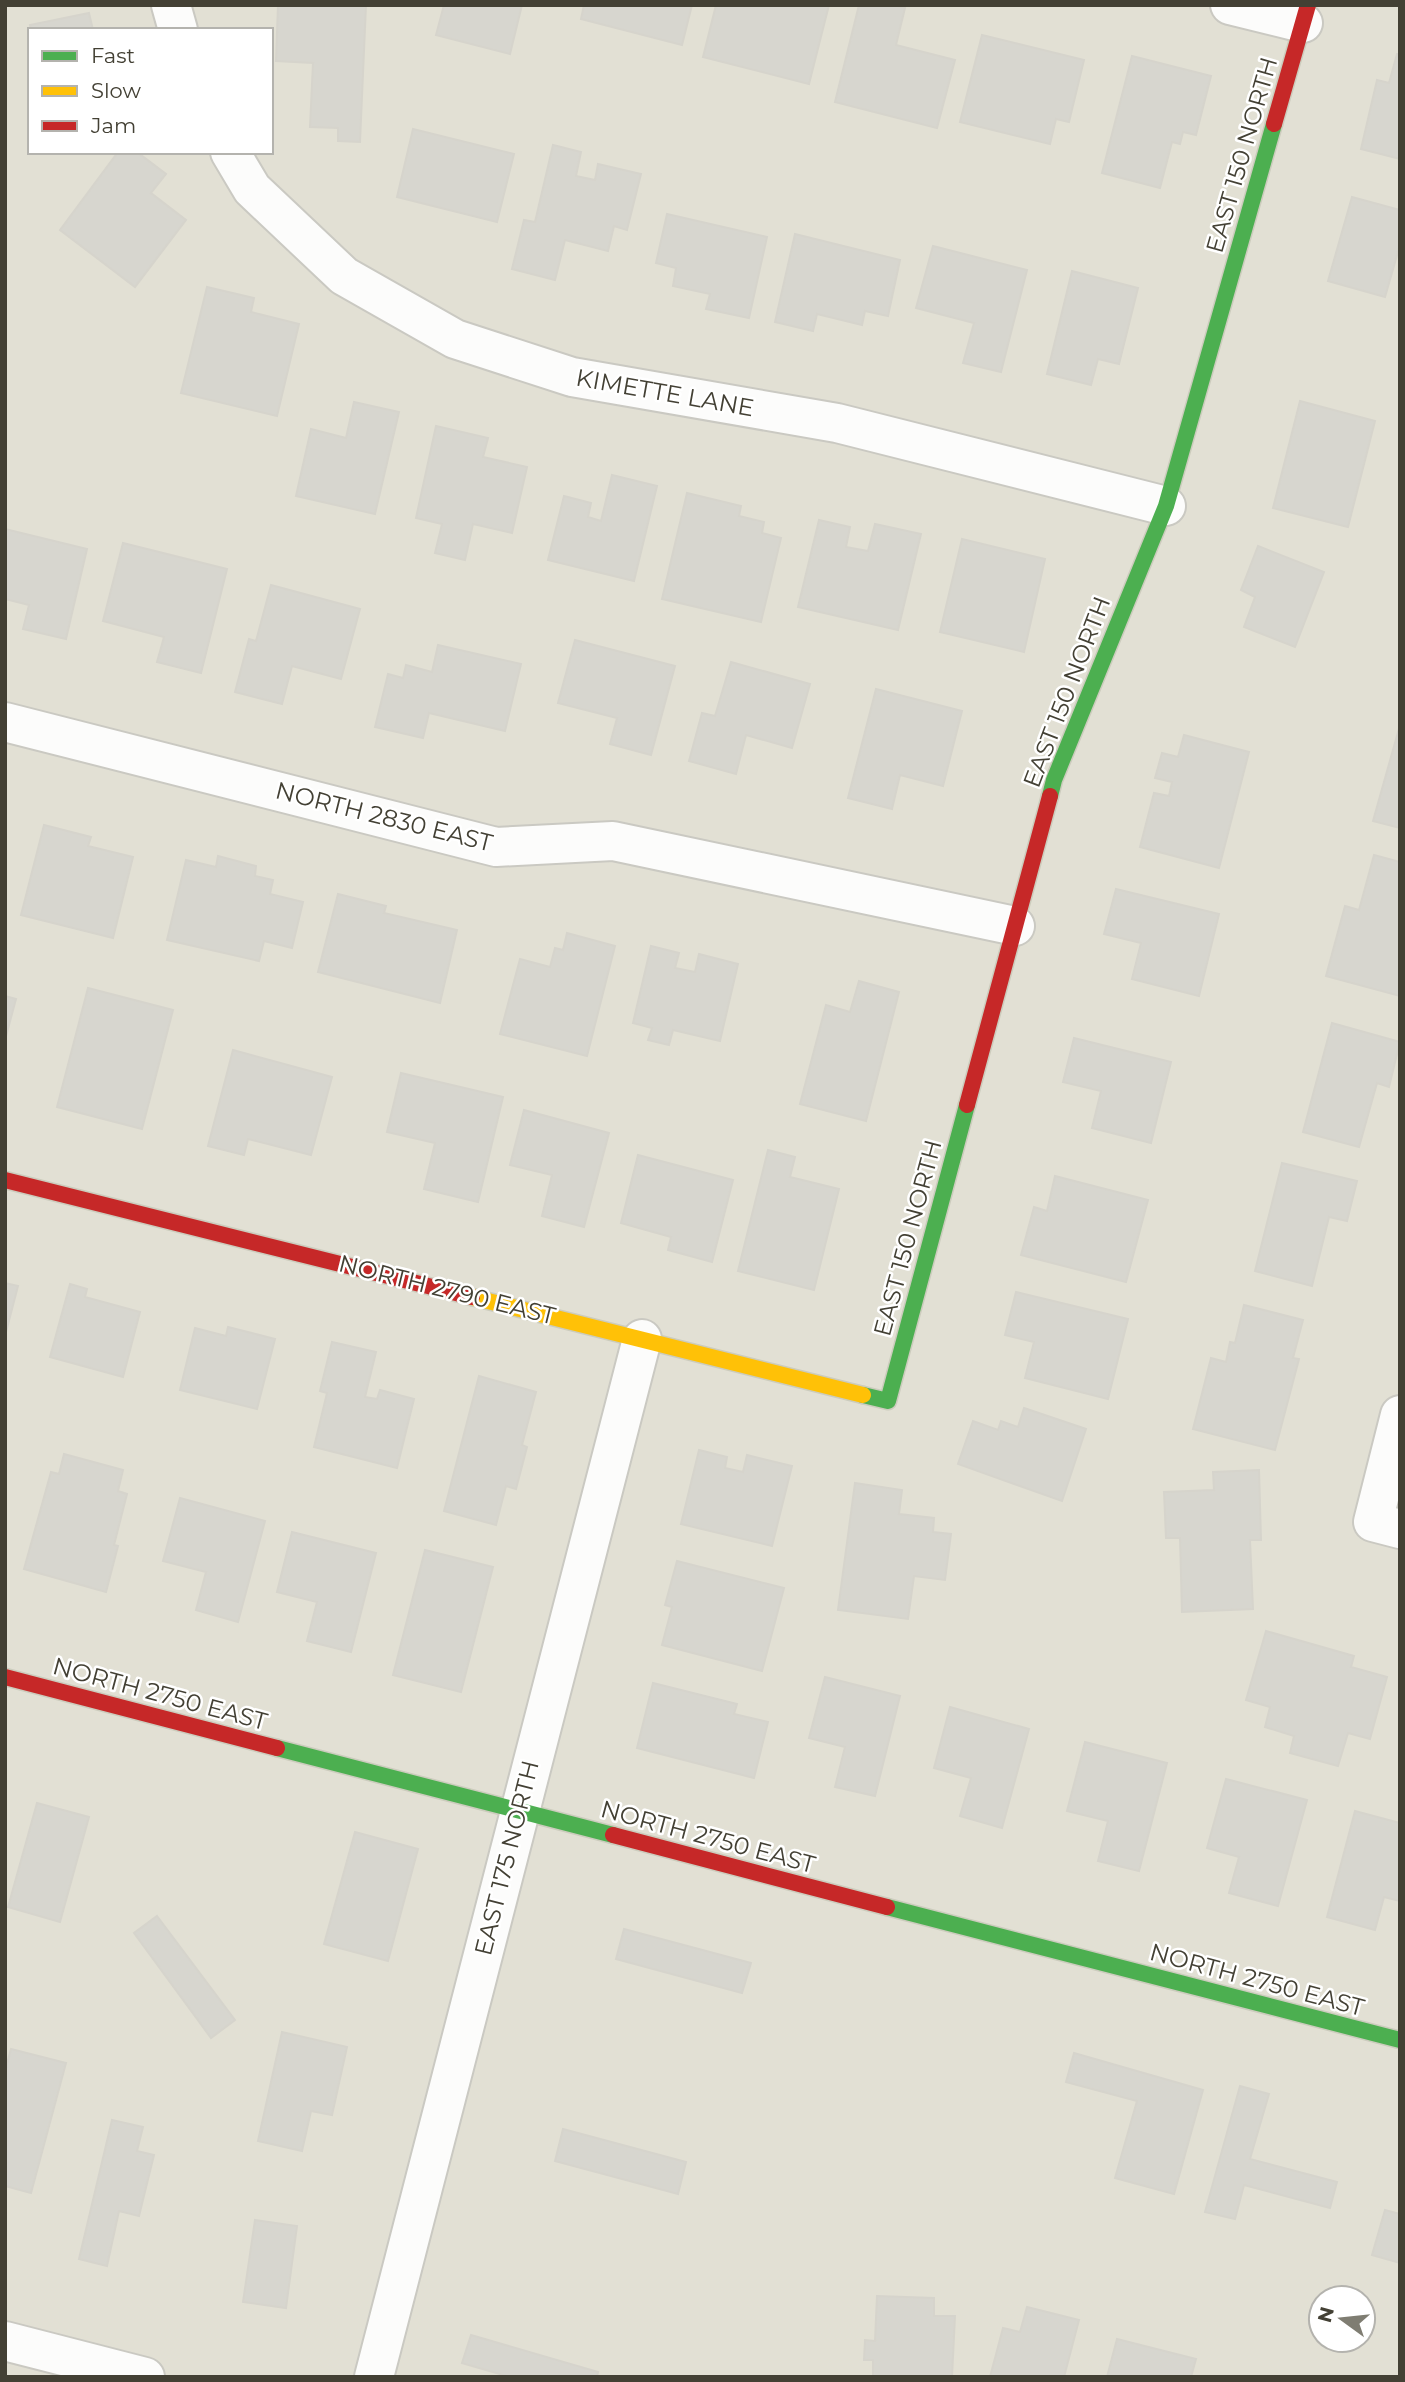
<svg xmlns="http://www.w3.org/2000/svg" width="1405" height="2382" viewBox="0 0 1405 2382" font-family="Montserrat,sans-serif">
  <rect width="100%" height="100%" fill="#eeede6"/>
  <!-- residential -->
  <path fill="#e2e0d4" fill-rule="evenodd" d="M5 5H1400V2377H5ZM30 30H271V152H30ZM1321 2298H1363V2340H1321Z"/>
  <!-- building -->
  <g fill="#d7d6cf" stroke="#d6d4cc" stroke-width="2">
    <path d="M278 5H366L360 142 338 141V128L310 127 313 63 276 61Z"/>
    <path d="M444 5H522L510 54 436 35Z"/>
    <path d="M584 5H692L682 45 581 19Z"/>
    <path d="M716 5H829L809 84 703 57Z"/>
    <path d="M859 5H895L905 8 896 45 955 60 937 128 835 102Z"/>
    <path d="M89 13 93 30H31L30 25Z"/>
    <path d="M982 35 1084 60 1069 122 1056 119 1050 144 960 122Z"/>
    <path d="M1397 54H1400V159L1361 149 1377 80 1389 83Z"/>
    <path d="M1132 56 1211 76 1196 135 1183 132 1180 144 1172 142 1160 188 1102 173Z"/>
    <path d="M413 129 514 154 497 222 397 197Z"/>
    <path d="M553 145 581 152 576 176 595 180 598 164 641 174 627 230 614 226 608 251 565 240 555 280 512 269 524 220 535 222Z"/>
    <path d="M118 152H137L166 174 151 193 186 220 135 287 60 230Z"/>
    <path d="M1352 197 1400 210V245L1385 297 1328 281Z"/>
    <path d="M667 214 767 237 749 318 706 309 710 294 673 286 676 268 656 263Z"/>
    <path d="M795 234 900 260 888 316 865 311 862 325 817 314 813 331 775 322Z"/>
    <path d="M933 246 1027 270 1001 372 963 363 974 323 916 308Z"/>
    <path d="M1072 271 1138 288 1119 364 1098 359 1091 385 1047 374Z"/>
    <path d="M207 287 254 298 251 312 299 324 277 416 181 393Z"/>
    <path d="M1300 401 1375 421 1348 527 1273 508Z"/>
    <path d="M354 402 399 412 375 514 296 496 311 429 346 438Z"/>
    <path d="M436 426 488 438 483 457 527 467 512 533 473 524 465 560 435 553 442 524 416 518Z"/>
    <path d="M612 475 657 486 634 581 548 560 564 496 591 503 588 517 601 521Z"/>
    <path d="M687 493 741 506 739 516 764 522 762 533 781 538 761 622 662 599Z"/>
    <path d="M819 520 850 527 846 547 868 551 875 524 921 534 898 630 798 607Z"/>
    <path d="M5 529 87 549 66 639 23 629 29 605 5 599Z"/>
    <path d="M962 539 1045 559 1024 652 940 632Z"/>
    <path d="M123 543 227 569 201 673 157 662 164 637 103 621Z"/>
    <path d="M1258 546 1324 572 1295 647 1244 627 1255 597 1241 590Z"/>
    <path d="M271 585 360 609 341 679 292 666 282 704 235 692 249 639 256 641Z"/>
    <path d="M575 640 675 666 651 755 610 744 617 718 558 703Z"/>
    <path d="M438 645 521 664 505 731 429 713 423 738 375 727 388 674 403 678 406 665 432 672Z"/>
    <path d="M731 662 810 684 792 748 746 735 736 774 689 761 702 713 715 716Z"/>
    <path d="M876 689 962 711 943 786 900 775 892 809 848 798Z"/>
    <path d="M1400 725V828L1373 821Z"/>
    <path d="M1184 735 1249 752 1219 868 1140 847 1154 793 1169 796 1172 782 1155 778 1162 753 1178 757Z"/>
    <path d="M44 825 91 837 88 846 133 857 113 938 21 915Z"/>
    <path d="M1374 855 1400 862V996L1326 976 1345 906 1359 910Z"/>
    <path d="M218 856 256 866 255 876 273 880 270 894 303 902 292 948 264 941 259 961 167 940 186 860 216 867Z"/>
    <path d="M1116 889 1219 914 1199 996 1132 979 1141 943 1104 934Z"/>
    <path d="M338 894 386 906 384 913 457 930 440 1003 318 972Z"/>
    <path d="M567 933 615 946 587 1056 500 1034 520 959 550 967 555 948 563 950Z"/>
    <path d="M651 946 679 953 675 968 695 972 699 954 738 964 720 1041 673 1030 669 1045 648 1040 652 1028 633 1023Z"/>
    <path d="M859 981 899 992 866 1121 800 1104 826 1005 850 1012Z"/>
    <path d="M88 988 173 1010 142 1129 57 1107Z"/>
    <path d="M5 996 16 999 5 1040Z"/>
    <path d="M1332 1023 1400 1042 1389 1087 1377 1083 1359 1147 1303 1132Z"/>
    <path d="M1074 1038 1171 1062 1151 1143 1092 1128 1101 1091 1063 1082Z"/>
    <path d="M233 1050 332 1077 311 1155 248 1139 244 1155 208 1146Z"/>
    <path d="M401 1073 503 1097 478 1202 424 1189 435 1143 387 1132Z"/>
    <path d="M524 1110 609 1133 584 1227 542 1216 552 1175 510 1165Z"/>
    <path d="M768 1150 795 1157 790 1177 839 1189 814 1290 738 1271Z"/>
    <path d="M638 1155 733 1180 712 1262 668 1250 671 1237 621 1223Z"/>
    <path d="M1282 1163 1357 1181 1347 1221 1329 1217 1312 1286 1255 1271Z"/>
    <path d="M1055 1176 1148 1200 1126 1282 1021 1255 1034 1207 1047 1211Z"/>
    <path d="M5 1283 18 1286 5 1336Z"/>
    <path d="M70 1284 87 1289 85 1297 140 1312 123 1377 50 1357Z"/>
    <path d="M1016 1292 1128 1319 1108 1399 1025 1378 1034 1342 1005 1335Z"/>
    <path d="M1244 1305 1303 1320 1293 1358 1299 1359 1275 1450 1193 1429 1211 1358 1226 1362 1230 1342 1235 1343Z"/>
    <path d="M228 1327 275 1339 257 1409 180 1390 195 1328 226 1336Z"/>
    <path d="M332 1342 376 1352 365 1397 377 1399 380 1390 414 1399 397 1468 314 1447 327 1393 320 1391Z"/>
    <path d="M479 1376 536 1392 522 1445 527 1447 516 1489 506 1486 496 1525 444 1511Z"/>
    <path d="M1024 1408 1086 1429 1062 1501 958 1464 973 1421 998 1430 1001 1421 1018 1427Z"/>
    <path d="M699 1450 727 1457 725 1468 743 1472 747 1455 792 1466 772 1546 681 1524Z"/>
    <path d="M64 1454 123 1470 118 1491 127 1494 114 1545 118 1546 106 1592 24 1569 51 1472 59 1474Z"/>
    <path d="M1259 1470 1261 1540H1250L1253 1609 1182 1612 1180 1538H1166L1164 1492 1214 1490 1213 1472Z"/>
    <path d="M855 1483 902 1490 899 1514 934 1518 933 1532 951 1534 945 1580 914 1576 908 1619 838 1610Z"/>
    <path d="M180 1498 265 1521 238 1622 196 1610 206 1572 163 1561Z"/>
    <path d="M292 1532 376 1553 351 1652 307 1641 317 1602 277 1592Z"/>
    <path d="M425 1550 493 1567 461 1692 393 1675Z"/>
    <path d="M677 1561 784 1588 762 1671 662 1645 672 1607 665 1605Z"/>
    <path d="M1266 1631 1354 1656 1351 1667 1387 1677 1370 1739 1348 1733 1338 1766 1290 1753 1294 1736 1265 1727 1270 1707 1246 1700Z"/>
    <path d="M825 1677 900 1696 875 1796 835 1787 845 1747 809 1738Z"/>
    <path d="M653 1683 737 1704 734 1714 768 1722 754 1778 637 1748Z"/>
    <path d="M950 1707 1029 1729 1002 1828 960 1816 971 1778 934 1768Z"/>
    <path d="M1085 1742 1167 1763 1139 1871 1098 1861 1108 1821 1067 1811Z"/>
    <path d="M1226 1779 1307 1800 1278 1906 1229 1893 1239 1857 1207 1848Z"/>
    <path d="M37 1803 89 1817 60 1922 8 1907Z"/>
    <path d="M1355 1811 1400 1823V1901L1384 1897 1375 1930 1327 1917Z"/>
    <path d="M355 1832 418 1849 388 1961 324 1944Z"/>
    <path d="M157 1916 235 2020 211 2038 134 1933Z"/>
    <path d="M624 1929 751 1963 742 1993 616 1959Z"/>
    <path d="M282 2032 347 2047 332 2115 311 2111 302 2151 258 2141Z"/>
    <path d="M11 2049 66 2063 31 2193 5 2186V2071Z"/>
    <path d="M1074 2053 1203 2090 1174 2194 1115 2178 1137 2101 1066 2082Z"/>
    <path d="M1240 2086 1269 2094 1250 2159 1337 2182 1330 2208 1244 2185 1235 2219 1205 2212Z"/>
    <path d="M112 2120 143 2127 137 2151 154 2155 139 2216 119 2211 107 2266 79 2259Z"/>
    <path d="M563 2129 686 2162 678 2194 555 2161Z"/>
    <path d="M1385 2210 1400 2214V2263L1372 2255Z"/>
    <path d="M255 2220 297 2226 286 2308 243 2302Z"/>
    <path d="M877 2296 934 2298V2316H955L952 2377 873 2376V2360H864L865 2340 875 2341Z"/>
    <path d="M1027 2307 1079 2320 1064 2377H990L1003 2328 1020 2332Z"/>
    <path d="M471 2335 598 2372 597 2377H510L462 2363Z"/>
    <path d="M1117 2339 1196 2359 1191 2377H1107Z"/>
  </g>
  <g fill="none" stroke-linecap="round" stroke-linejoin="round">
    <!-- street casing -->
    <g stroke="#cac9c2" stroke-width="42">
      <g id="street">
        <path d="M171 5 178 30"/>
        <path d="M1230 5 1303 23"/>
        <path d="M230 152 252 189 344 276 455 339 572 377 837 423 1166 506"/>
        <path d="M5 722 496 847 613 841 1015 926"/>
        <path d="M1400 1415 1373 1522 1400 1529"/>
        <path d="M5 2341 145 2377"/>
        <path d="M374 2377 642 1339"/>
      </g>
    </g>
    <!-- fast casing -->
    <g stroke="#ccccbd" stroke-width="19">
      <g id="fast">
        <path d="M1050 796 1054 780 1166 506 1274 124"/>
        <path d="M863 1395 888 1401 967 1105"/>
        <path d="M277 1748 613 1835"/>
        <path d="M887 1907 1400 2040"/>
      </g>
    </g>
    <!-- slow casing -->
    <g stroke="#ccccbd" stroke-width="19">
      <path id="slow" d="M472 1297 863 1395"/>
    </g>
    <!-- jam casing -->
    <g stroke="#ccccbd" stroke-width="19">
      <g id="jam">
        <path d="M1274 124 1308 5"/>
        <path d="M967 1105 1050 796"/>
        <path d="M5 1180 472 1297"/>
        <path d="M5 1677 277 1748"/>
        <path d="M613 1835 887 1907"/>
      </g>
    </g>
    <!-- street -->
    <use href="#street" stroke="#fcfcfb" stroke-width="38"/>
    <!-- fast -->
    <use href="#fast" stroke="#4caf50" stroke-width="16"/>
    <!-- slow -->
    <use href="#slow" stroke="#ffc107" stroke-width="16"/>
    <!-- jam -->
    <use href="#jam" stroke="#c62828" stroke-width="16"/>
  </g>
  <g text-anchor="middle" stroke-width="5" stroke-linejoin="round" paint-order="stroke">
    <!-- street labels -->
    <g font-size="24" fill="#434034" stroke="#fff">
      <text transform="translate(1242 155) rotate(-74)" y="8">EAST 150 NORTH</text>
      <text transform="translate(665 393) rotate(10)" y="8">KIMETTE LANE</text>
      <text transform="translate(1067 692) rotate(-69)" y="8">EAST 150 NORTH</text>
      <text transform="translate(384 817) rotate(14)" y="8">NORTH 2830 EAST</text>
      <text transform="translate(908 1238) rotate(-75)" y="8">EAST 150 NORTH</text>
      <text transform="translate(447 1290) rotate(14)" y="8">NORTH 2790 EAST</text>
      <text transform="translate(160 1694) rotate(15)" y="8">NORTH 2750 EAST</text>
      <text transform="translate(708 1837) rotate(15)" y="8">NORTH 2750 EAST</text>
      <text transform="translate(507 1858) rotate(-76)" y="8">EAST 175 NORTH</text>
      <text transform="translate(1257 1980) rotate(15)" y="8">NORTH 2750 EAST</text>
    </g>
  </g>
  <!-- border -->
  <rect width="1405" height="2382" fill="none" stroke="#434034" stroke-width="14"/>
  <!-- legend -->
  <rect x="28" y="28" width="245" height="126" fill="#ffffff" stroke="#b4b3ae" stroke-width="2"/>
  <rect x="42" y="51" width="35" height="10" fill="#4caf50" stroke="#b4b3ae" stroke-width="2"/>
  <text x="91" y="63" font-size="21" fill="#434034">Fast</text>
  <rect x="42" y="86" width="35" height="10" fill="#ffc107" stroke="#b4b3ae" stroke-width="2"/>
  <text x="91" y="98" font-size="21" fill="#434034">Slow</text>
  <rect x="42" y="121" width="35" height="10" fill="#c62828" stroke="#b4b3ae" stroke-width="2"/>
  <text x="91" y="133" font-size="21" fill="#434034">Jam</text>
  <!-- north arrow -->
  <g transform="translate(1342 2319) rotate(285)"><circle r="33" fill="#ffffff" stroke="#b4b3ae" stroke-width="2"/>
  <path d="M0-5L12 26L0 18L-12 26Z" fill="#7f7d72"/>
  <text y="-10" font-size="19" font-weight="bold" text-anchor="middle" fill="#434034">N</text>
  </g>
</svg>
